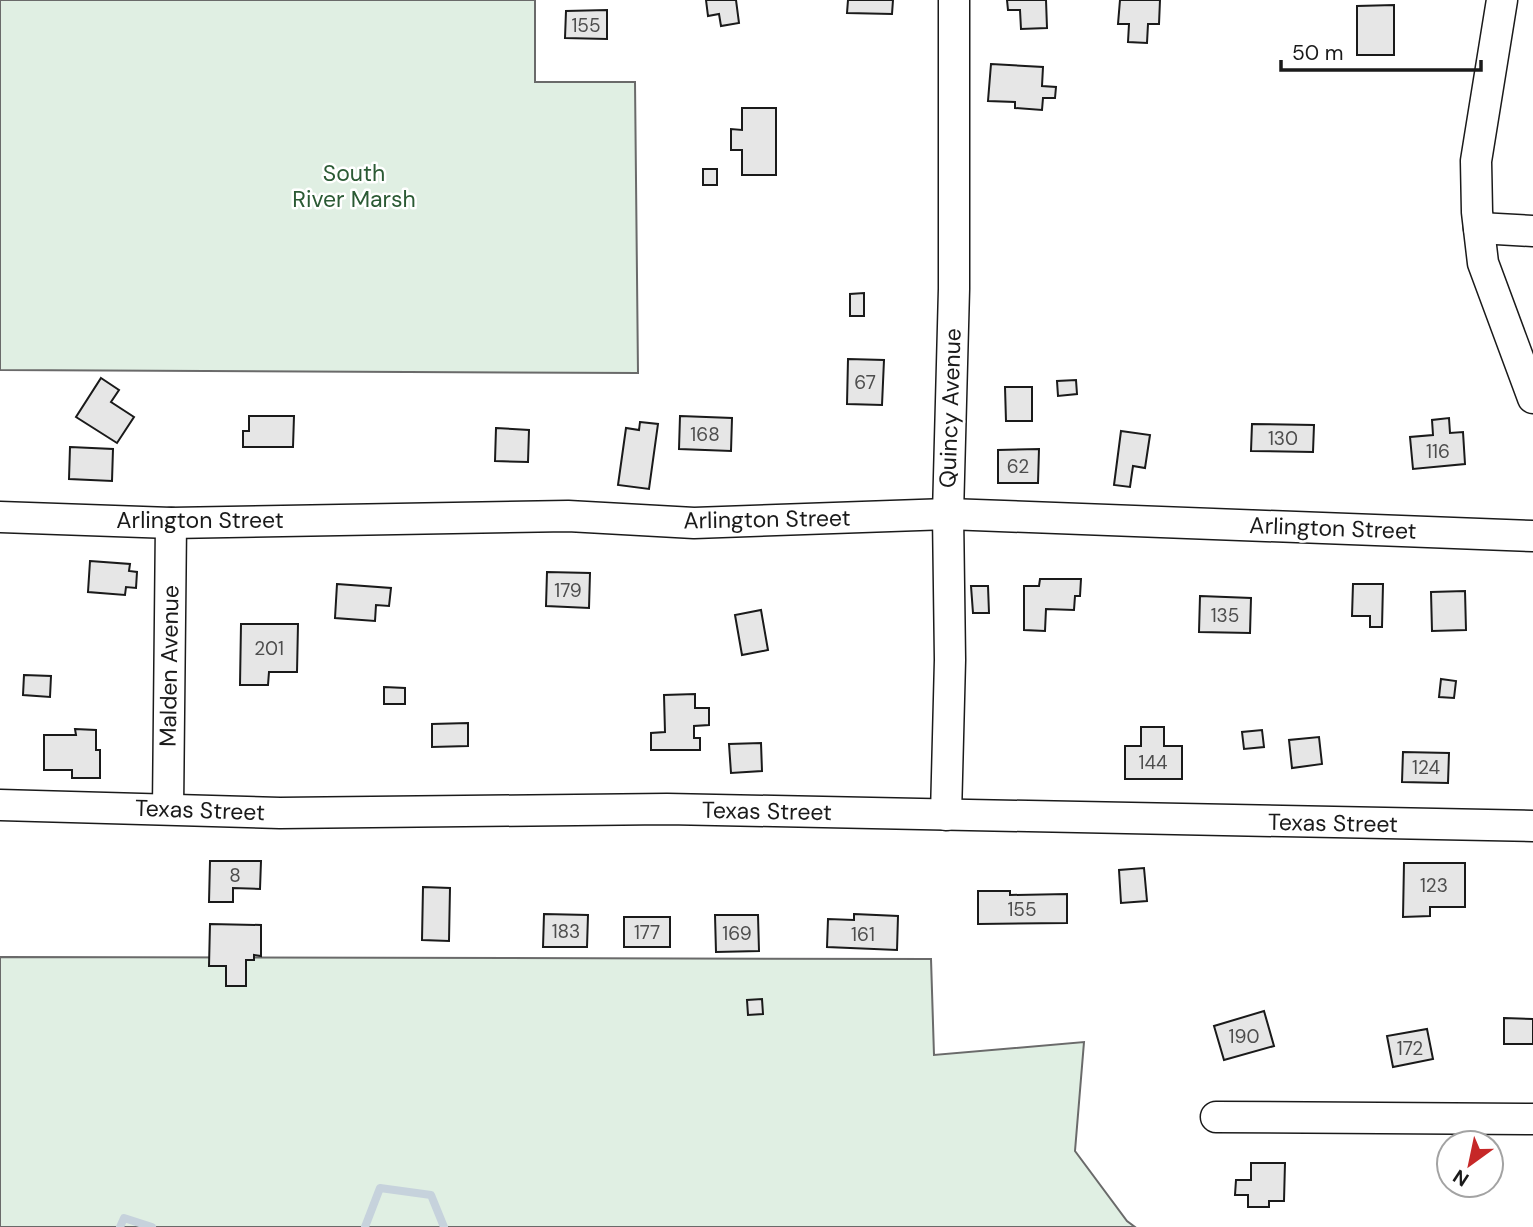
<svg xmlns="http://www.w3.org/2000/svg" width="1533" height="1227" viewBox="0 0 1533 1227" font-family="'DM Sans',sans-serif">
  <rect width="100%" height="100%" fill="#fff"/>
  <!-- green -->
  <g fill="#e0efe3" stroke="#6a6a6a" stroke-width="2">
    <path d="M0 0H535V82H635L638 373 0 370Z"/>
    <path d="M0 957 931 959 934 1055 1084 1042 1075 1151 1127 1221 1135 1227H0Z"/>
  </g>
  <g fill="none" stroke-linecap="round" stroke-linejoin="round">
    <!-- stream -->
    <g stroke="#c6d2dc" stroke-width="8">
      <path d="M120 1227 124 1218 152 1227"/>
      <path d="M365 1227 380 1188 431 1195 444 1227"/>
    </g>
  </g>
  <!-- building -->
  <g fill="#e6e6e6" stroke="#1a1a1a" stroke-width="2">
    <path d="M706 0H736L739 23 721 26 719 14 708 16Z"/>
    <path d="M848 0H893L892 14 847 13Z"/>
    <path d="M1007 0H1046L1047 28 1021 29 1020 10H1008Z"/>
    <path d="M1120 0H1160L1159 24H1148L1147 43 1128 42 1129 24H1118Z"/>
    <path d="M1394 5V55H1357V6Z"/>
    <path d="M607 10V39L565 38 566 11Z"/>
    <path d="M991 64 1043 67 1042 86 1056 87 1055 98H1043L1042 110 1015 108V102L988 101Z"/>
    <path d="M742 108H776V175H742V150H731V129L742 130Z"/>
    <rect x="703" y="169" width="14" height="16"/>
    <path d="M864 293V316H850V294Z"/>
    <path d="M848 359 884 360 882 405 847 404Z"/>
    <path d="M101 378 119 390 111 402 134 417 117 443 76 417Z"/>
    <path d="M1076 380 1077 394 1058 396 1057 381Z"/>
    <path d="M1005 387H1032V421H1006Z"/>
    <path d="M249 416H294L293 447H243V431H249Z"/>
    <path d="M680 416 732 418 731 451 679 449Z"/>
    <path d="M1449 418 1450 433 1463 432 1465 464 1413 469 1410 437 1433 435 1432 420Z"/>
    <path d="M640 422 658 424 649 489 618 485 626 428 639 430Z"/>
    <path d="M1252 424 1314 425 1313 452 1251 451Z"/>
    <path d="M496 428 529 430 528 462 495 461Z"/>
    <path d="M1121 431 1150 435 1145 468 1133 466 1130 487 1114 485Z"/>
    <path d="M70 447 113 449 112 481 69 479Z"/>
    <path d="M1039 449 1038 483H998V450Z"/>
    <path d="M90 561 130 564 129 571 137 572 136 588 126 587 125 595 88 592Z"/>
    <path d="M547 572 590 573 589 608 546 606Z"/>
    <path d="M1040 579H1081L1080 596H1075L1074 610 1046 609 1045 631 1024 630V586H1039Z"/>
    <path d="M337 584 391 588 389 606 376 605 375 621 335 618Z"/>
    <path d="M1353 584H1383L1382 627H1370V616H1352Z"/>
    <path d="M971 586H988L989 613H973Z"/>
    <path d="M1465 591 1466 630 1432 631 1431 592Z"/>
    <path d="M1200 596 1251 598 1250 633 1199 632Z"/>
    <path d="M761 610 768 650 742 655 735 615Z"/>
    <path d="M241 624H298L297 672H269L268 685H240Z"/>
    <path d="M24 675 51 676 50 697 23 695Z"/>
    <path d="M1441 679 1456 681 1454 698 1439 697Z"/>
    <path d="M384 687 405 688V704H384Z"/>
    <path d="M695 694V708H709V725L694 726V738H700V750H651V733L665 732 664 695Z"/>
    <path d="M468 723V746L432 747V724Z"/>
    <path d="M1141 727H1164V746H1182V779H1125V746H1141Z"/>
    <path d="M75 729 96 730V750H100V778H72V770H44V735H76Z"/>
    <path d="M1262 730 1264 747 1244 749 1242 732Z"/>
    <path d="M1319 737 1322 764 1292 768 1289 740Z"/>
    <path d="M761 743 762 771 731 773 729 744Z"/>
    <path d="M1403 752 1449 753 1448 783 1402 782Z"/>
    <path d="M210 861H261L260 889 233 888V902H209Z"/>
    <path d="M1404 863H1465V907H1430V916L1403 917Z"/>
    <path d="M1144 868 1147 901 1121 903 1119 870Z"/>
    <path d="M423 887 450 888 449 941 422 940Z"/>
    <path d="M978 891H1010V895L1067 894V923L978 924Z"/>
    <path d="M544 914 588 915 587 947H543Z"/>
    <path d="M854 914 898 916 897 950 827 947 828 919 854 920Z"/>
    <path d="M715 915H758L759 951 716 952Z"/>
    <rect x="624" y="917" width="46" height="30"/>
    <path d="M210 924 261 925V956L254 955V960H246V986H226V966H209Z"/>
    <path d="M762 999 763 1014 748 1015 747 1000Z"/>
    <path d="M1264 1011 1274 1046 1224 1060 1214 1026Z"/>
    <path d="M1504 1018 1533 1019V1044H1504Z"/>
    <path d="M1427 1029 1433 1059 1393 1067 1387 1036Z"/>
    <path d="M1251 1163H1285L1284 1201H1269V1207H1248V1195H1235L1236 1180H1251Z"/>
  </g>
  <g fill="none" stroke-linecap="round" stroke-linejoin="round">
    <!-- minor casing -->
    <g stroke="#1a1a1a" stroke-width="33">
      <g id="minor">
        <path d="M1502 0 1476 161 1477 212 1483 263 1533 398"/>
        <path d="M1479 228 1533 231"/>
        <path d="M0 517 171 523 568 516 694 523 948 514 1533 536"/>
        <path d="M0 805 280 813 667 809 1533 826"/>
        <path d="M168 809 171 523"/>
        <path d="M946 815 950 660 948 514 954 289V0"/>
        <path d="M1216 1117 1533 1119"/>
      </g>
    </g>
    <!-- minor -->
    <use href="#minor" stroke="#fff" stroke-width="30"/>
  </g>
  <g text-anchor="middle" stroke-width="5" stroke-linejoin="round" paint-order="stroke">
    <!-- number labels -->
    <g font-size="19" fill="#4d4d4d">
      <text x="586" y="32">155</text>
      <text x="865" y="389">67</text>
      <text x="705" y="441">168</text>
      <text x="1283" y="445">130</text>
      <text x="1438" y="458">116</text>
      <text x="1018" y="473">62</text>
      <text x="568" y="597">179</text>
      <text x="1225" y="622">135</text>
      <text x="269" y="655">201</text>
      <text x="1153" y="769">144</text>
      <text x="1426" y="774">124</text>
      <text x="235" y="882">8</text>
      <text x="1434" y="892">123</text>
      <text x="1022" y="916">155</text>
      <text x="566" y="938">183</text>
      <text x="647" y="939">177</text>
      <text x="737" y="940">169</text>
      <text x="863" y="941">161</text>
      <text x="1244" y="1043">190</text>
      <text x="1410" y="1055">172</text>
    </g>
    <!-- park labels -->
    <g font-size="23" fill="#2b5a34" stroke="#fff">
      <text x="354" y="181">South<tspan x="354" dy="26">River Marsh</tspan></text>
    </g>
    <!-- street labels -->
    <g font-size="23" fill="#1a1a1a" stroke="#fff">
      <text transform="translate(950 408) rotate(-88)" y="8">Quincy Avenue</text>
      <text transform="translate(767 519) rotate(-1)" y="8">Arlington Street</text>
      <text x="200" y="528">Arlington Street</text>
      <text transform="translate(1333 528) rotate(2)" y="8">Arlington Street</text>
      <text transform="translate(169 666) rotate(-89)" y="8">Malden Avenue</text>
      <text transform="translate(200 810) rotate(2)" y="8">Texas Street</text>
      <text transform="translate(767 811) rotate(1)" y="8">Texas Street</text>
      <text transform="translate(1333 823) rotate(1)" y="8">Texas Street</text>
    </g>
  </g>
  <!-- north arrow -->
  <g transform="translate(1470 1164) rotate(213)"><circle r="33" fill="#ffffff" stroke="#a3a3a3" stroke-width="2"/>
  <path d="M0-5L12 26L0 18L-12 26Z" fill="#c62828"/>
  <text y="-10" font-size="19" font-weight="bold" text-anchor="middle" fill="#1a1a1a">N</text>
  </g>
  <!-- scale -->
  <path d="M1281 60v10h200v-10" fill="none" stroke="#1a1a1a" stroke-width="3.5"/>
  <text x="1292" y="60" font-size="21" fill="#1a1a1a" stroke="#ffffff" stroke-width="5" paint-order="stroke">50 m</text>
</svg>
